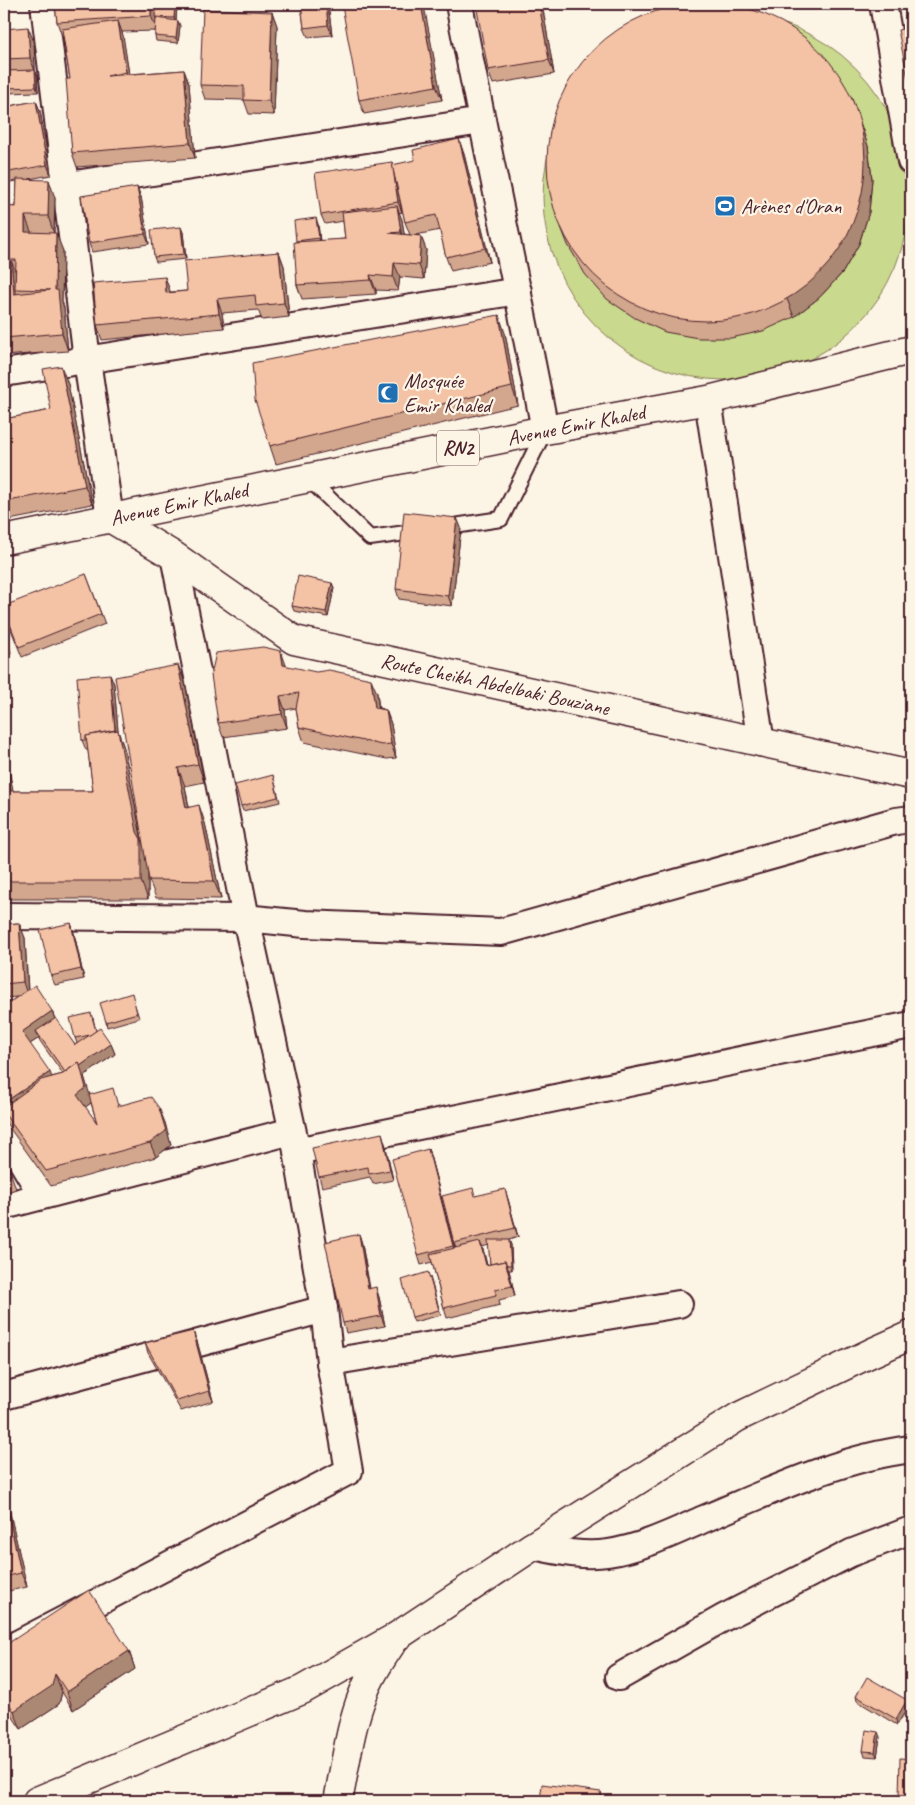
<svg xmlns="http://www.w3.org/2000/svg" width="915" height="1805" viewBox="0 0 915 1805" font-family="Caveat,sans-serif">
  <rect width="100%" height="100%" fill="#fcf5e5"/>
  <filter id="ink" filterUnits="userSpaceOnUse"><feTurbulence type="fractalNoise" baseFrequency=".02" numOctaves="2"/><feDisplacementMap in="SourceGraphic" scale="10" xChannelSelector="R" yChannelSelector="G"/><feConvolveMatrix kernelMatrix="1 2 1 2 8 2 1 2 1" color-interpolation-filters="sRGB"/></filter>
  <g filter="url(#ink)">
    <!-- green -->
    <circle fill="#c9d98d" stroke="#8a7c5c" cx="726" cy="197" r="183"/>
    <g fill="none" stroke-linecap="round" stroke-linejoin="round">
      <!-- service casing -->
      <g stroke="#4a1f2b" stroke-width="18">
        <g id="service">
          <path d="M308 478 370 538 420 531"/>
          <path d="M441 528 501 519 545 430"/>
        </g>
      </g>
      <!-- minor casing -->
      <g stroke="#4a1f2b" stroke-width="30">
        <g id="minor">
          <path d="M44 4 87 360 110 518"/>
          <path d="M459 4C486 146 518 288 545 430"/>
          <path d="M883 4 911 161"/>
          <path d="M4 195 482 121"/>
          <path d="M4 373 518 291"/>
          <path d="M708 400 761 743"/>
          <path d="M4 916 246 918 305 924 501 932 896 821 911 819"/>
          <path d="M4 1131 42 1195"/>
          <path d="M297 1151 911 1025"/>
          <path d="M4 1206 292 1131"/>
          <path d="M330 1362 679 1304"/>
          <path d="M4 1396 324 1309"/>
          <path d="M533 1546C557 1551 583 1557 608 1553 642 1548 672 1533 704 1519 771 1491 839 1458 911 1449"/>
          <path d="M4 1651 349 1471 330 1362 324 1309 297 1151 246 918 174 556"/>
          <path d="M619 1677 725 1617 851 1553 911 1530"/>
        </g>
      </g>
      <!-- tertiary casing -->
      <g stroke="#4a1f2b" stroke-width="31">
        <g id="tertiary">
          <path d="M110 518 174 556 294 640 911 775"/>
          <path d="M338 1801C345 1768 350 1727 362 1697 370 1675 383 1656 396 1637"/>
        </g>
      </g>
      <!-- primary casing -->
      <g stroke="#4a1f2b" stroke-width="31">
        <g id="primary">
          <path d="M4 540 545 430 708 400 911 350"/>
          <path d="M37 1801 302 1690 396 1637 533 1546 738 1417 871 1353 911 1335"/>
        </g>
      </g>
      <!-- service -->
      <use href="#service" stroke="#fcf5e5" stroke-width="14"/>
      <!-- minor -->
      <use href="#minor" stroke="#fcf5e5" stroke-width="26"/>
      <!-- tertiary -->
      <use href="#tertiary" stroke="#fcf5e5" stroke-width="28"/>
      <!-- primary -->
      <use href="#primary" stroke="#fcf5e5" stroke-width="28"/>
    </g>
    <!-- wall -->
    <g fill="#d2a78d" stroke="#4a1f2b" fill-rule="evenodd">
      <path d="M55 4H155L156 15V4H177L176 21H178L180 26 178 43 156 41 155 36V31L122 32 129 74 184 70 189 84 195 158 77 167 72 153 70 79 63 36H62L57 22Z"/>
      <path d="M301 4H328L332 35 308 37 304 28Z"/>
      <path d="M355 4H423L442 100 364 114 359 100Z"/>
      <path d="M542 4 554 74 493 84 488 70Z"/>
      <path d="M272 12 277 26 274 115 249 114 244 100 205 99 200 85Z"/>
      <path d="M4 29 34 42 35 70 37 75 38 92 7 93 5 88V74H4Z"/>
      <path d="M851 96 868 146 872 179 869 212 859 244 843 272 820 297 794 317 763 331 731 338H698L665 332 635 318 607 299 585 274 568 245 561 227Z"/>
      <path d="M36 101 40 111 51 175 29 179 55 198 54 233 63 251 62 301 64 308 68 351 4 356V206L16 207 17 181 4 183V107Z"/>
      <path d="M464 154 490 262 451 271 446 257 440 230 416 235 421 236 426 250 424 279 400 277 398 291 376 290V294L302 299 297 285 296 241 318 224 320 241 345 239 343 221 325 224 321 215 392 162 393 165ZM399 195 405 222 410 235 404 234 402 220 399 213 402 212Z"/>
      <path d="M137 187 141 197 149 244 92 252 89 243Z"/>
      <path d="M183 232 186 259 156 262 154 257Z"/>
      <path d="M279 252 284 266 289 317 262 320 258 310 222 313 224 328 102 340 97 325 165 277 170 292 187 291Z"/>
      <path d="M505 333 518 405 276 464 270 446Z"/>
      <path d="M68 384 92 504 4 521V419L51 410Z"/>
      <path d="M457 518 461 528 452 606 399 599 396 589Z"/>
      <path d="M86 574 105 624 22 657 6 617Z"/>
      <path d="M332 583 334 588 328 617 294 611 292 606Z"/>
      <path d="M178 665 185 683 204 782 185 786 189 807 205 823 221 899 156 898 149 880 148 870V899H4V747L13 791H93L88 750H86L82 740 110 674 114 684 118 731 124 748 142 841 144 847Z"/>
      <path d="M286 666 377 693 379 708 386 710 391 724 396 758 387 759 304 742 299 727 296 708 285 710 287 728 223 737 218 723Z"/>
      <path d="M273 775 280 802 243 811 241 806Z"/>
      <path d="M19 923 25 938 28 990 52 1011 55 1019 75 1045 77 1043 75 1038 93 1018 96 1031 111 1044 115 1054 84 1076 89 1094 119 1105 159 1108 165 1123 171 1145 156 1157 51 1186 6 1123 4 1117V1006L17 997 4 998V924ZM39 1038 40 1041 63 1074 51 1077 30 1044ZM91 1103 97 1123 85 1107Z"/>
      <path d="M71 923 74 933 84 979 55 985 51 976Z"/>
      <path d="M133 999 139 1018 107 1027 106 1022Z"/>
      <path d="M385 1143 393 1180 373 1184 370 1177 322 1187 319 1177Z"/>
      <path d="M428 1149 431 1159 454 1248H456L454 1243 476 1196 508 1199 518 1237 509 1240 511 1245 512 1270H509L515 1296 499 1300 500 1305 447 1318 444 1308 432 1262 421 1265 418 1255ZM489 1245 490 1264 487 1265 482 1247Z"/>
      <path d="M4 1152 16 1189 4 1193Z"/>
      <path d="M359 1234 362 1244 370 1288 379 1297 385 1326 346 1333 343 1323Z"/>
      <path d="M430 1277 441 1315 414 1322 412 1317Z"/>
      <path d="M197 1341 213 1401 181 1411 148 1353 145 1343Z"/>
      <path d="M4 1488 27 1587 4 1592Z"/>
      <path d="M4 1646 129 1651 135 1669 73 1710 62 1692 59 1704 21 1729 12 1716 4 1721Z"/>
      <path d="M856 1696 909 1706 897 1725 857 1701Z"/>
      <path d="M880 1737 877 1757 865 1756 863 1751Z"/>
      <path d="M911 1759V1801H901L899 1796Z"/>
    </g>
    <!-- shaded-wall -->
    <g fill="#ab8873" stroke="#4a1f2b">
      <path d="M151 4H155L157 30 151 16Z"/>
      <path d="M175 4H177L176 23 174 18Z"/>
      <path d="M326 4H328L332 35 328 25Z"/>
      <path d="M421 4H423L424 6 442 100 436 86Z"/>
      <path d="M539 4H542L554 74 549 60Z"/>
      <path d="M272 12 277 26 274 115 269 101Z"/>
      <path d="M118 21 123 35 131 87 126 72Z"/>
      <path d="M178 21 180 26 178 43 176 38Z"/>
      <path d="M28 27 34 42 35 70 37 75 38 92 36 87 35 71 30 58Z"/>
      <path d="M184 70 189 84 195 158 190 143Z"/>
      <path d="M851 96 868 146 872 179 869 212 859 244 843 272 820 297 794 317 787 299Z"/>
      <path d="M36 101 40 111 51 175 47 165Z"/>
      <path d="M459 139 464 154 490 262 485 248Z"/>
      <path d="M392 162 395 172 402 212 398 202Z"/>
      <path d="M49 180 55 198 54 234 48 216Z"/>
      <path d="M137 187 141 197 149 244 145 234Z"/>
      <path d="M397 206 402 220 406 246 401 232Z"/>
      <path d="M25 216 32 234 25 232Z"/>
      <path d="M316 218 318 224 320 243 319 238Z"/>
      <path d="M181 227 183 232 186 259 184 254Z"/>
      <path d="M56 233 63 251 62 301 64 308 68 351 62 333 55 290Z"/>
      <path d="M421 236 426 250 424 279 419 265Z"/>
      <path d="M279 252 284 266 289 317 284 303Z"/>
      <path d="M11 260 18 278 15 289 20 303 14 294Z"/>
      <path d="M394 263 400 277 398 291 393 277Z"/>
      <path d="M370 275 376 290V294L371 280Z"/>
      <path d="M165 277 170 291 172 307 166 293Z"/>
      <path d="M217 299 222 313 224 328 219 314Z"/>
      <path d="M499 315 505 333 518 405 512 387Z"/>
      <path d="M61 366 68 384 92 504 85 486Z"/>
      <path d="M457 518 461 528 452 606 448 596Z"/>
      <path d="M332 583 334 588 328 617 326 612Z"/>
      <path d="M4 625 11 653 4 664Z"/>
      <path d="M281 651 286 665 289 679 283 665Z"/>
      <path d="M178 665 185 683 204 782 198 764Z"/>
      <path d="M110 674 114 684 118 731 124 748 142 841 148 857V899L141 881 116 737Z"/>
      <path d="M371 679 377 693 380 722 375 708Z"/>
      <path d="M280 696 285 710 287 728 282 714Z"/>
      <path d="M386 710 391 724 396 758 391 744Z"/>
      <path d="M4 747 17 809 10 791 4 760Z"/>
      <path d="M178 768 185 786 192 826 186 808Z"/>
      <path d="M199 805 205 823 221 899 214 881Z"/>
      <path d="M19 923 25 938 28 997 23 982Z"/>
      <path d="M71 923 74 933 84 979 81 969Z"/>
      <path d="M52 1011 57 1025 36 1031 39 1038 27 1046 22 1032Z"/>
      <path d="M111 1044 115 1054 84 1076 92 1102 82 1110 67 1075Z"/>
      <path d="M50 1072 55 1086 10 1116 5 1102Z"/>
      <path d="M159 1108 165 1123 171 1145 156 1157 150 1143Z"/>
      <path d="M382 1133 385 1143 393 1180 390 1170Z"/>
      <path d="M428 1149 431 1159 457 1256 453 1246Z"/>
      <path d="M505 1189 508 1199 518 1237 515 1228Z"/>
      <path d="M359 1234 362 1244 371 1299 368 1289Z"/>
      <path d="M509 1240 511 1245 512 1270 511 1265Z"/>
      <path d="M480 1242 484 1252 489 1275 486 1265Z"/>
      <path d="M505 1261 509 1271 515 1296 512 1286Z"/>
      <path d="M376 1287 379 1297 385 1326 381 1316Z"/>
      <path d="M193 1331 197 1341 213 1401 209 1391Z"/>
      <path d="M4 1488 5 1491 27 1587 21 1573 4 1494Z"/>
      <path d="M129 1651 135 1669 73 1710 67 1692Z"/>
      <path d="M55 1674 62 1692 59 1704 21 1729 14 1711Z"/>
      <path d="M5 1698 12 1716 4 1721V1699Z"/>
      <path d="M907 1700 909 1706 897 1725 896 1719Z"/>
      <path d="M878 1732 880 1737 877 1757 875 1752Z"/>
      <path d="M601 1792 604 1801H600Z"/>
    </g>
    <!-- building -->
    <g fill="#f4c2a4" stroke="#4a1f2b" fill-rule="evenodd">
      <circle cx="706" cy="162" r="159"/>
      <path d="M55 4H151V16L57 22Z"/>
      <path d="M156 4H175L174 18 155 17Z"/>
      <path d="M301 4H326L328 25 304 28Z"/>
      <path d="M355 4H421L436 86 359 100 342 6Z"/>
      <path d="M476 4H539L549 60 488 70Z"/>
      <path d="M203 9 272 12 269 101 244 100V86L200 85Z"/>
      <path d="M156 18 178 21 176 38 155 36Z"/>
      <path d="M118 21 126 72 107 76 184 70 190 143 72 153 66 79H70L62 29Z"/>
      <path d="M28 27 30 58 4 59V29Z"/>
      <path d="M911 27V93L898 30Z"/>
      <path d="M35 70 36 87 5 88V71Z"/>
      <path d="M36 101 47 165 4 173V107Z"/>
      <path d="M459 139 485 248 446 257 436 215 405 222 392 165 415 160 413 150Z"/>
      <path d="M392 162 398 202 321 215 315 173Z"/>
      <path d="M17 179 49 180 48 216H25V232L56 233 55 290H58L62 333 4 338V206L16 207ZM11 260H16L15 289 50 290 14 294Z"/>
      <path d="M137 187 145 234 89 243 81 196Z"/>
      <path d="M397 206 401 232 389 233 421 236 419 265 394 263 393 277 370 275 371 280 297 285 294 242 345 239 342 212Z"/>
      <path d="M316 218 319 238 296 241 294 221Z"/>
      <path d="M181 227 184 254 154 257 151 230Z"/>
      <path d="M279 252 284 303 256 306 255 295 217 299 219 314 97 325 93 283 165 277 166 293 187 291 184 261Z"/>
      <path d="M499 315 512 387 270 446 255 400 252 363Z"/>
      <path d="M61 366 85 486 4 502V419L51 410 43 369Z"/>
      <path d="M404 512 457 518 448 596 396 589Z"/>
      <path d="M86 574 101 614 19 647 4 609V606Z"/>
      <path d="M298 576 332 583 326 612 292 606Z"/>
      <path d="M263 647 281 651 283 665 316 672 329 670 371 679 375 708 386 710 391 744 382 745 299 727 296 708 299 693 280 696 282 714 218 723 211 675 216 653Z"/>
      <path d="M178 665 198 764 178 768 186 808 199 805 214 881 149 880 115 677Z"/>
      <path d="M110 674 115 730 86 736V740H82L77 677Z"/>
      <path d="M118 730 137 832 141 839V881H4V760L10 791H93L86 736Z"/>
      <path d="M273 775 278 797 241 806 235 785Z"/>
      <path d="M19 923 23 982 4 984V924Z"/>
      <path d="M71 923 81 969 51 976 40 930Z"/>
      <path d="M35 985 52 1011 22 1032 50 1072 5 1102 4 1101V1006Z"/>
      <path d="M132 993 137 1013 106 1022 100 1003Z"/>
      <path d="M91 1013 96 1031 90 1035 75 1038 70 1018Z"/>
      <path d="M56 1018 75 1045 100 1028 111 1044 80 1066 79 1062 65 1072 36 1031Z"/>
      <path d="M79 1062 86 1088 77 1095 97 1123 89 1095 113 1088 118 1106 151 1097 159 1108 166 1131 150 1143 46 1171 4 1113V1107L41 1080 63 1074Z"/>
      <path d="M382 1133 390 1170 369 1174 368 1167 319 1177 312 1148Z"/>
      <path d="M428 1149 453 1246 418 1255 392 1159Z"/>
      <path d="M4 1153 11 1175 4 1177Z"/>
      <path d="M473 1188 475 1196 505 1189 515 1228 454 1243 442 1196Z"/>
      <path d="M359 1234 368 1289 376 1287 381 1316 343 1323 325 1242Z"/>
      <path d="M488 1240H509L511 1265H507L505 1261 490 1264Z"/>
      <path d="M480 1242 486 1265 505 1261 512 1286 495 1290 496 1295 444 1308 430 1254Z"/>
      <path d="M428 1272 439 1310 412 1317 402 1280Z"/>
      <path d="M193 1331 209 1391 177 1401 145 1343Z"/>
      <path d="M4 1494 21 1573 4 1577Z"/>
      <path d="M89 1590 129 1651 67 1692 55 1674 52 1686 14 1711 5 1698 4 1699V1646Z"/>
      <path d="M867 1677 907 1700 896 1719 856 1696Z"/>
      <path d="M866 1730 878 1732 875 1752 863 1751Z"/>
      <path d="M900 1758 911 1759V1797L899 1796Z"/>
      <path d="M542 1784 601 1792 600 1801H540Z"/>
    </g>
  </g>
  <!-- icons -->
  <defs>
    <g id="stadium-square" transform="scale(1.125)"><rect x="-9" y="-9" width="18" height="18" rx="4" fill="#1f6fb2" stroke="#fcf5e5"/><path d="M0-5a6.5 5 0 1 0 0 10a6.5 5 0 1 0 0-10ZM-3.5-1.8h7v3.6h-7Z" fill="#fff"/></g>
    <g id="mosque-square" transform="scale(1.125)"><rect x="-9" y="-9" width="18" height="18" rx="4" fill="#1f6fb2" stroke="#fcf5e5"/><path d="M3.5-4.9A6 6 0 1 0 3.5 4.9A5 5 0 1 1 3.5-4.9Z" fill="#fff"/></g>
  </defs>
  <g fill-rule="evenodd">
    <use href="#stadium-square" x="725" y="206"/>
    <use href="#mosque-square" x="388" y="393"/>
  </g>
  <g text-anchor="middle" stroke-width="4.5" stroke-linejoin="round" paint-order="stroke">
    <!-- shield labels -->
    <rect fill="#fcf5e5" stroke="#7f5f63" stroke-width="1" x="437" y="430.5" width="42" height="35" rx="4"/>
    <g font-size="20" font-weight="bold" fill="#4a1f2b">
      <text x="458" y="455">RN2</text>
    </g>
    <!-- poi labels -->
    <g font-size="21" fill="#4a1f2b" stroke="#fcf5e5" text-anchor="start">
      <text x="741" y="213">Arènes d'Oran</text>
      <text x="404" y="388">Mosquée<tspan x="404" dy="24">Emir Khaled</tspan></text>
    </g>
    <!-- street labels -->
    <g font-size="21" fill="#4a1f2b" stroke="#fcf5e5">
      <text transform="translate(576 425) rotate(-11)" y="7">Avenue Emir Khaled</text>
      <text transform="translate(179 504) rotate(-12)" y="7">Avenue Emir Khaled</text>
      <text transform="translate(495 684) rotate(12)" y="7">Route Cheikh Abdelbaki Bouziane</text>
    </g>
  </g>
  <!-- margin -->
  <rect width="915" height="1805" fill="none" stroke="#fcf5e5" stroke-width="20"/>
  <rect x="10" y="10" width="895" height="1785" fill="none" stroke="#4a1f2b" stroke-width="2" filter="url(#ink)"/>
</svg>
